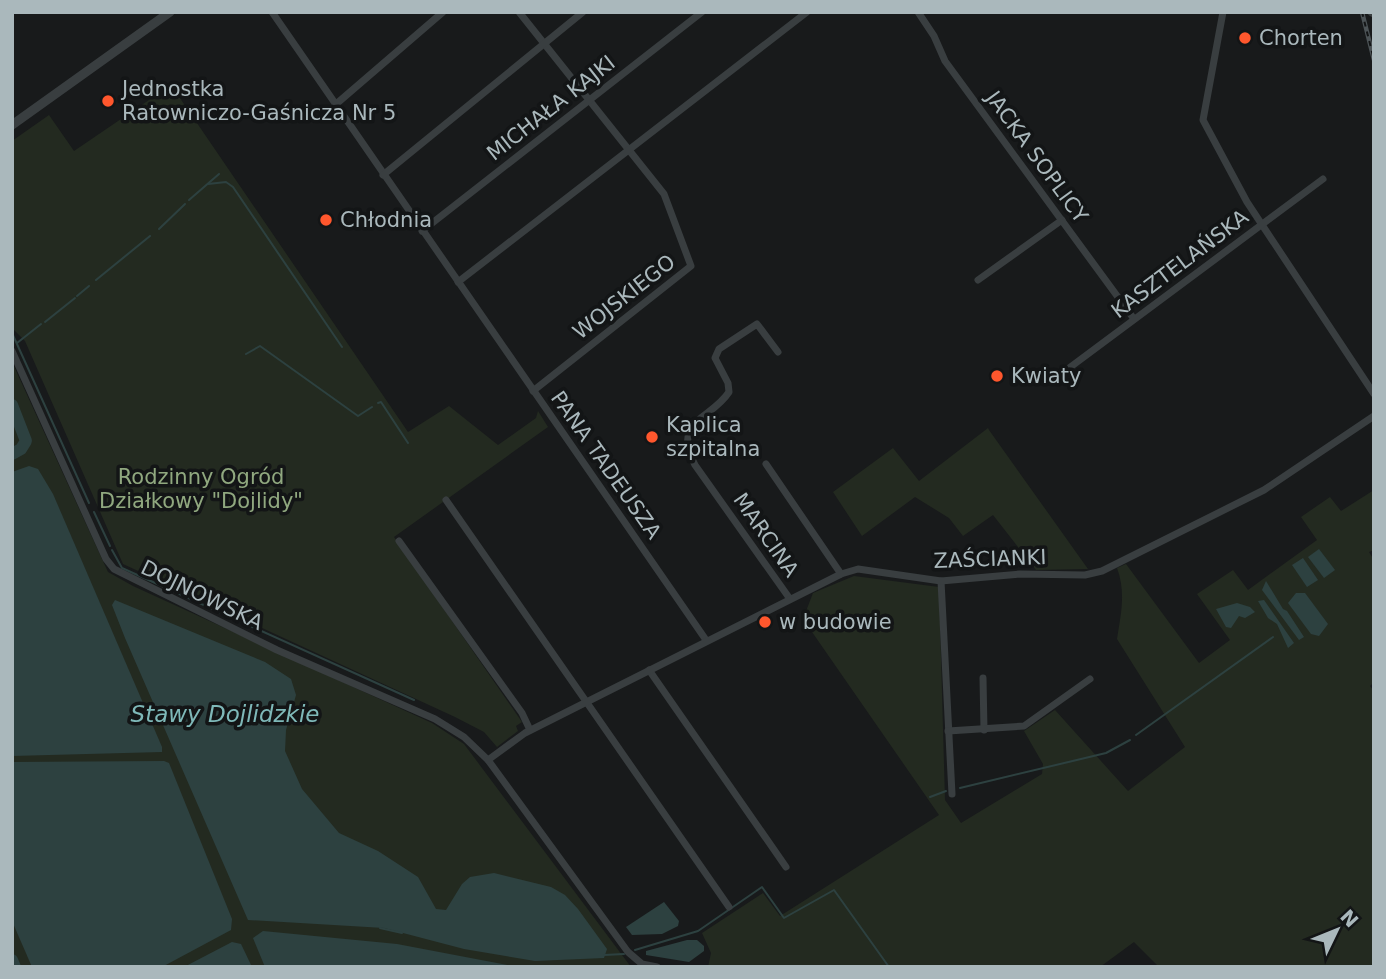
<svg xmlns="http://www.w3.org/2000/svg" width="1386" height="979" viewBox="0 0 1386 979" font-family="'DejaVu Sans',sans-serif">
  <rect width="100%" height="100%" fill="#181a1b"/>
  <!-- green -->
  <g fill="#232a20">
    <path d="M171 85 408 432 449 406 498 445 536 418 538 411 548 427 394 537 522 722 516 726 518 731 497 747 484 732 455 717 123 564 25 341 12 328V141L49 115 74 151Z"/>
    <path d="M12 362 108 572 133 586 432 723 464 744 631 967H12Z"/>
    <path d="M988 428 989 430 1088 569 1036 570 993 515 963 536 949 518 915 497 862 536 833 492 893 448 919 481Z"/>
    <path d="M1374 490V550L1369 552 1374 560V682L1370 686 1374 691V967H1159L1134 942 1100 967H708L711 953 702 933 763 893 780 916 939 815 803 619 813 593 854 576 939 587 945 800 961 823 1042 774 1043 764 1024 731 1055 710 1128 791 1185 747 1117 639C1121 614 1126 592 1117 568L1126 564 1199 663 1230 640 1197 594 1233 570 1248 590 1317 540 1301 517 1330 497 1341 511Z"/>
  </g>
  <!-- water -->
  <g fill="#2d4140">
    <path d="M29 466 38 469 53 494 162 747V752L12 756V472Z"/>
    <path d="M1319 549 1335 570 1324 578 1308 557Z"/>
    <path d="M1303 558 1318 580 1307 587 1292 565Z"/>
    <path d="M1266 581 1283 609 1287 611 1304 637 1299 640 1262 590Z"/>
    <path d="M1296 593H1305L1328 624 1319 636 1311 634 1288 603Z"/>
    <path d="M115 600 265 662 291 679 296 695 286 730 285 751 302 789 339 833 378 851 418 877 436 909 446 910 462 884 470 877 494 873 551 887 565 895 578 909 607 949 604 958 535 961 464 949 384 928 248 920 125 638 112 605Z"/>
    <path d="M1264 600 1294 643 1288 648 1277 624 1268 618 1258 601Z"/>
    <path d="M1237 603 1250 607 1255 612 1245 618 1239 616 1231 628 1226 627 1216 609Z"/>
    <path d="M164 761 169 763 232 919 231 930 162 967H32L12 921V762Z"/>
    <path d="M664 902 679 921 678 926 662 934 632 935 626 927Z"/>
    <path d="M263 931 397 944 518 967H265L253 938Z"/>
    <path d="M687 940H697L704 946V951L689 962 646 955V951Z"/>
    <path d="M232 942 241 944 252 967H184Z"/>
  </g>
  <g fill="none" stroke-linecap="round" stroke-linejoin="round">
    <!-- stream -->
    <g stroke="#2d4140" stroke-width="2">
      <path d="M208 184 226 182 233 187 342 347"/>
      <path d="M189 200 219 174"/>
      <path d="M159 229 185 204"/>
      <path d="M96 280 150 236"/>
      <path d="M77 296 89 286"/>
      <path d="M45 322 75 298"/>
      <path d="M12 333 89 503"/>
      <path d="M17 343 41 324"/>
      <path d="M246 354 260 346 358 416 372 407"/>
      <path d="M378 403 381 402 408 443"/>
      <path d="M94 512 110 546"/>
      <path d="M112 550 122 568 414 700"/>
      <path d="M1136 735 1273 637"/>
      <path d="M960 788 1106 753 1130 740"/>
      <path d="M930 797 946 791"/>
      <path d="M380 928 402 933"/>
      <path d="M635 950 698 931 762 887 784 918 834 890 889 967"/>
      <path d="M604 955 624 954"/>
    </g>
    <!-- river -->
    <g stroke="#2d4140" stroke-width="12">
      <path d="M12 405 26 441 21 449 12 454"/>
      <path d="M12 960 15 967"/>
    </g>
    <!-- minor -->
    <g stroke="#393e40" stroke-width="7">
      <path d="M272 12 706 640"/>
      <path d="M519 12 664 194 691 266 533 391"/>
      <path d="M918 12 934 36 945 61 1134 319"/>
      <path d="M1223 12 1203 120 1247 202 1374 394"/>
      <path d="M335 105 443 12"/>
      <path d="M383 175 583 12"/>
      <path d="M422 231 702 12"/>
      <path d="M978 280 1062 220"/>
      <path d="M458 282 807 12"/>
      <path d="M12 351 106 559 114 569 277 650 435 719 464 737 488 760 628 952 642 964 657 967"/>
      <path d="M778 352 757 324 719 349 715 358 728 383 729 392C711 420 671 420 695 465L790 599"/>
      <path d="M1057 377 1323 179"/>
      <path d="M766 464 841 574"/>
      <path d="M446 500 729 907"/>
      <path d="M399 541 522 713 530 730"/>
      <path d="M941 581 952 794"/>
      <path d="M649 670 786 867"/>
      <path d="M983 678 984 730"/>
      <path d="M948 731 1024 726 1090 679"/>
      <path d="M488 760 525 733 841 574 858 569 941 581 1020 574 1085 575 1102 571 1264 490 1374 416"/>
    </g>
    <!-- tertiary -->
    <g stroke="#393e40" stroke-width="9">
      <path d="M1372 12 1374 13"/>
      <path d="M12 125 170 12"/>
    </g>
    <!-- rail casing -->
    <g stroke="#4c5356" stroke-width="4.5">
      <path id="rail" d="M1362 12 1374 60"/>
    </g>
    <!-- rail -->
    <use href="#rail" stroke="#131516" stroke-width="2" stroke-dasharray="5" stroke-linecap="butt"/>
  </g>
  <!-- markers -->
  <g fill="#ff572d" stroke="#131516" stroke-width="2.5">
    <circle cx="1245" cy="38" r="7"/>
    <circle cx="108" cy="101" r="7"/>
    <circle cx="326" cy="220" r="7"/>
    <circle cx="997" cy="376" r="7"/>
    <circle cx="652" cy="437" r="7"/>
    <circle cx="765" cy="622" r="7"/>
  </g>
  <g text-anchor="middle" stroke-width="7" stroke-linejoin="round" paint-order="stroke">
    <!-- poi labels -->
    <g font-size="21" fill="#aab8bc" stroke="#131516" text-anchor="start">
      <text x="1259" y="45">Chorten</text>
      <text x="122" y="96">Jednostka<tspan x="122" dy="24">Ratowniczo-Gaśnicza Nr 5</tspan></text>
      <text x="340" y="227">Chłodnia</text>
      <text x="1011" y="383">Kwiaty</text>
      <text x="666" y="432">Kaplica<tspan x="666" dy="24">szpitalna</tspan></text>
      <text x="779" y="629">w budowie</text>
    </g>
    <!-- street labels -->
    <g font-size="21" fill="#aab8bc" stroke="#131516">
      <text transform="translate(551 108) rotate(-38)" y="7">MICHAŁA KAJKI</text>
      <text transform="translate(1037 157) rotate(54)" y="7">JACKA SOPLICY</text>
      <text transform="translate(1180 264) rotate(-37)" y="7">KASZTELAŃSKA</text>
      <text transform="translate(624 297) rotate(-38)" y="7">WOJSKIEGO</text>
      <text transform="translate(606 465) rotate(55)" y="7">PANA TADEUSZA</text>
      <text transform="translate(766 535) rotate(55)" y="7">MARCINA</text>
      <text transform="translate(990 559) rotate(-2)" y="7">ZAŚCIANKI</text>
      <text transform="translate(202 595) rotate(26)" y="7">DOJNOWSKA</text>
    </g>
    <!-- park labels -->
    <g font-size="21" fill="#90a87f" stroke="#131516">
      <text x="201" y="484">Rodzinny Ogród<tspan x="201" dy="24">Działkowy "Dojlidy"</tspan></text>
    </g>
    <!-- water labels -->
    <g font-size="23" font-style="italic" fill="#7fb9b9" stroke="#131516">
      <text x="225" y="722">Stawy Dojlidzkie</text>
    </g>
  </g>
  <!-- border -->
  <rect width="1386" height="979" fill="none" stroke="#aab8bc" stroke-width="28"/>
  <!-- north arrow -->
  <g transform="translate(1337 930) rotate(47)" stroke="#131516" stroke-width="5" paint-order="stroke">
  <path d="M0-5L12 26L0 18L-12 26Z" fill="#aab8bc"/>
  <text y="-10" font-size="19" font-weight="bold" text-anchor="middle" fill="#aab8bc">N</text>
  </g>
</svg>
